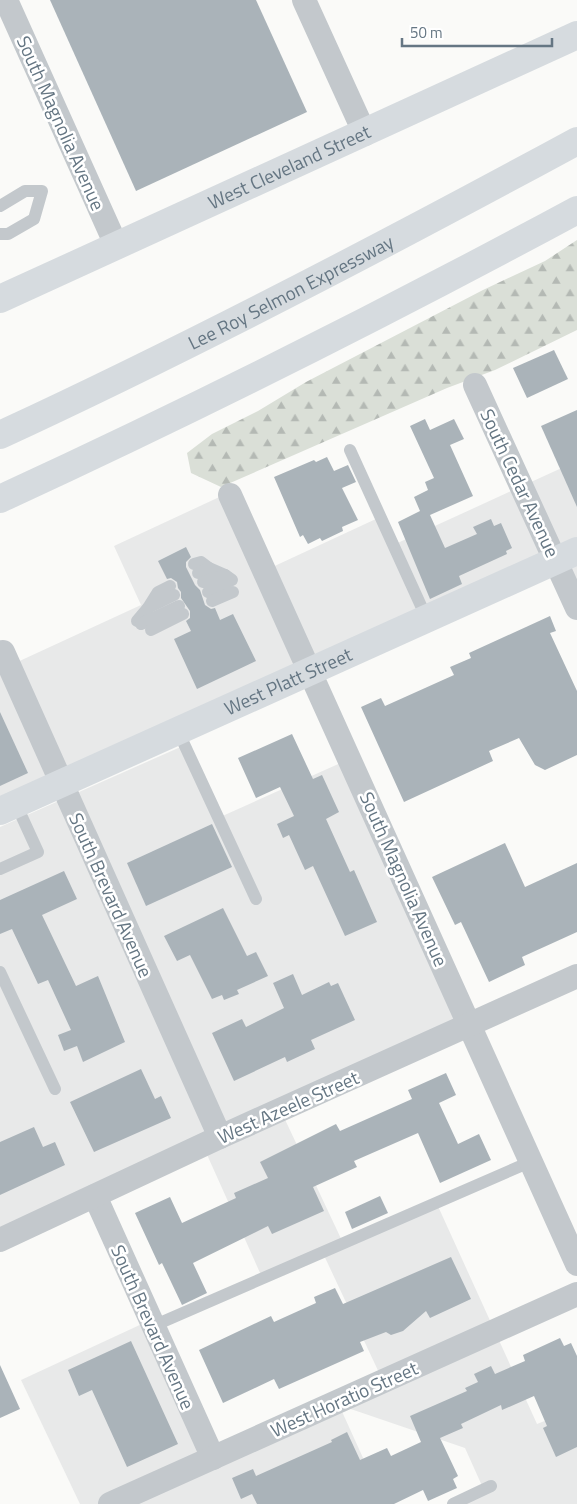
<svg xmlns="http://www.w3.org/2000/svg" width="577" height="1504" viewBox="0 0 577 1504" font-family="'Titillium Web',sans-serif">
  <defs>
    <pattern id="forest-firs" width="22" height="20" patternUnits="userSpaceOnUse" patternTransform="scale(1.25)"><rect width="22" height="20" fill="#dadfd7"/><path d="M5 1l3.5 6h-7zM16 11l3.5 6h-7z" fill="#b4b9b4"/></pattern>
  </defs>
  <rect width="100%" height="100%" fill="#fafaf8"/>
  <!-- built -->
  <g fill="#e8e9e9">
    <path d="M577 461V604L560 567 314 676 266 570 378 518 391 546Z"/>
    <path d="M228 493 312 678 0 821V670L141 605 114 546Z"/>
    <path d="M185 745 218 818 345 761 463 1022 0 1235V827Z"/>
    <path d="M281 1111 344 1245 437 1204 537 1424 577 1408V1504H447L483 1488 465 1448 339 1405 384 1504H118L382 1379 321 1249 261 1275 204 1148Z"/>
    <path d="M144 1323 203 1457 99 1504H80L21 1380Z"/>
  </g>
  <!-- forest -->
  <path fill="url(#forest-firs)" d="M577 240V330L495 370 447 388 221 487 191 473 187 453 212 434 258 411 306 382 483 290 545 261Z"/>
  <!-- building -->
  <g fill="#aab3b9">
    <path d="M50 0H256L307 112 136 191Z"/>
    <path d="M554 350 568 379 527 398 513 368Z"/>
    <path d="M577 410V507L541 426Z"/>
    <path d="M425 419 430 430 454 419 464 439 450 445 473 496 430 515 445 548 477 534 473 527 491 519 494 526 501 523 512 548 506 551 507 554 459 576 462 584 430 599 398 522 420 511 414 497 428 490 425 482 434 478 410 426Z"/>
    <path d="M327 457 334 471 348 465 356 482 342 488 358 520 342 527 343 531 322 541 320 538 308 544 303 535 300 537 274 477 314 460 316 462Z"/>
    <path d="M186 547 191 557 186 562V567L195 585 200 590 205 605 211 609 215 608 220 620 233 614 256 661 197 689 174 639 191 631 186 621 190 618V611L181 598V592L178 588 177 582 171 578 167 579 158 561Z"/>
    <path d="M550 616 556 631 550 633 577 691V755L545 770 535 765 519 738 489 751 493 761 404 802 361 707 381 698 385 706 454 675 450 667 471 658 469 653Z"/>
    <path d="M0 712 28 773 0 786Z"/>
    <path d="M292 734 313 779 322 775 339 812 326 819 350 872 354 870 377 922 345 936 313 866 305 870 289 835 283 838 277 824 294 816 280 787 256 798 238 758Z"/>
    <path d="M212 824 232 867 146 906 127 863Z"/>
    <path d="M505 843 525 887 577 863V932L522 957 525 965 489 982 461 922 455 925 432 877Z"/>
    <path d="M64 871 77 899 42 915 76 986 98 976 125 1042 83 1062 77 1046 64 1051 58 1035 71 1030 48 980 38 984 12 929 0 934V900Z"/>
    <path d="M223 908 247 956 256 952 268 976 237 990 239 994 224 1000 222 995 212 999 190 955 177 961 164 936Z"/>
    <path d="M293 974 302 995 329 982 331 986 338 983 355 1020 311 1040 315 1049 287 1062 285 1057 234 1081 212 1033 242 1019 246 1027 284 1008 273 983Z"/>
    <path d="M141 1069 155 1099 161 1096 171 1118 94 1152 70 1102Z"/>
    <path d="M446 1073 456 1095 439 1103 458 1144 479 1134 491 1160 440 1183 418 1133 354 1161 357 1167 313 1187 324 1211 272 1234 268 1226 193 1263 207 1293 182 1305 162 1263 159 1265 135 1213 170 1197 182 1223 236 1198 234 1193 268 1178 260 1162 336 1124 340 1131 412 1099 408 1090Z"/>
    <path d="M34 1127 43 1147 55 1142 65 1165 0 1195V1142Z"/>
    <path d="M380 1196 388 1213 352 1229 345 1212Z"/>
    <path d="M451 1257 471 1299 430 1318 426 1311 403 1331 391 1335 386 1332 360 1342 364 1351 279 1389 274 1379 223 1403 199 1350 271 1316 274 1322 316 1303 314 1297 335 1288 343 1304Z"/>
    <path d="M560 1338 564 1346 571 1343 577 1356V1447L556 1457 543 1428 547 1426 534 1396 502 1410 501 1405 461 1424 463 1428 440 1438 458 1476 453 1479 457 1488 428 1501 423 1490 394 1504H257L252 1494 241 1499 232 1478 253 1469 256 1476 332 1442 331 1440 347 1432 360 1460 387 1448 391 1456 421 1442 410 1416 467 1391 465 1388 478 1382 474 1374 491 1366 495 1374 525 1361 523 1355Z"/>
    <path d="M131 1341 178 1444 127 1467 92 1390 79 1396 68 1370Z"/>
    <path d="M0 1365 20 1409 0 1418Z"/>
  </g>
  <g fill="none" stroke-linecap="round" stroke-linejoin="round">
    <!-- lane -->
    <g stroke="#c3c8cc" stroke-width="12">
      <path d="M0 206 25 191H42L34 219 8 234H0"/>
      <path d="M350 450 427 619"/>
      <path d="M194 564 201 562 209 568"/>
      <path d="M198 573 209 568 225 575"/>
      <path d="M203 582 225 575 232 580 208 592"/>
      <path d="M212 601 233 592"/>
      <path d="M148 608 158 592 170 586"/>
      <path d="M137 621 148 608 174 595"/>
      <path d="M141 624 179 606"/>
      <path d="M151 630 183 614"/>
      <path d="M178 731 256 899"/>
      <path d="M0 869 38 852 16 804"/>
      <path d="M0 972 55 1089"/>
      <path d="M153 1326 530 1162"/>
      <path d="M453 1504 491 1486"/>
    </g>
    <!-- street -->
    <g stroke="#c3c8cc" stroke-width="24">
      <path d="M6 0 117 247"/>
      <path d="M304 0 365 134"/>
      <path d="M475 385 577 608"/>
      <path d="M230 495 577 1264"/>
      <path d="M3 652 220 1137"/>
      <path d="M95 1196 213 1458"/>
      <path d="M0 1240 220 1137 577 976"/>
      <path d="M110 1504 577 1294"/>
    </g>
    <!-- secondary -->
    <g stroke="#d6dbdf" stroke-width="28">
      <path id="s1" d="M0 299 577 35"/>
      <path id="s2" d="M0 811 577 551"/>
    </g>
    <!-- highway -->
    <g stroke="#d6dbdf" stroke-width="28">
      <path id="s3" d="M0 435C195 345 389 243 577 141"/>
      <path d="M0 499C195 409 388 312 577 210"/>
    </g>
  </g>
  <g text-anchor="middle" stroke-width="5" stroke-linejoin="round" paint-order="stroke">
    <!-- street labels -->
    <g font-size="19" fill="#657683" stroke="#fff">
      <text transform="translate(61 123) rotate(66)" y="7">South Magnolia Avenue</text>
      <text dy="7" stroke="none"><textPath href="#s1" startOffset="318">West Cleveland Street</textPath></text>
      <text dy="7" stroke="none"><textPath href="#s3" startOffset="324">Lee Roy Selmon Expressway</textPath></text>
      <text transform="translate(520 483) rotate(65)" y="7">South Cedar Avenue</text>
      <text dy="7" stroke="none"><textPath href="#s2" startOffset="316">West Platt Street</textPath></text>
      <text transform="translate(404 879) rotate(66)" y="7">South Magnolia Avenue</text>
      <text transform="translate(111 895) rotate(66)" y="7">South Brevard Avenue</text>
      <text transform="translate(288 1107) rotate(-24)" y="7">West Azeele Street</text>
      <text transform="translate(153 1327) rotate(66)" y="7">South Brevard Avenue</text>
      <text transform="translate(344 1399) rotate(-24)" y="7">West Horatio Street</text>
    </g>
  </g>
  <!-- scale -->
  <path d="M402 38v8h150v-8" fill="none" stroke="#657683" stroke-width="2.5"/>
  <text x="410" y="38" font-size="15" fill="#657683" stroke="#ffffff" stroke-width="4" paint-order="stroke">50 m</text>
</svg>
